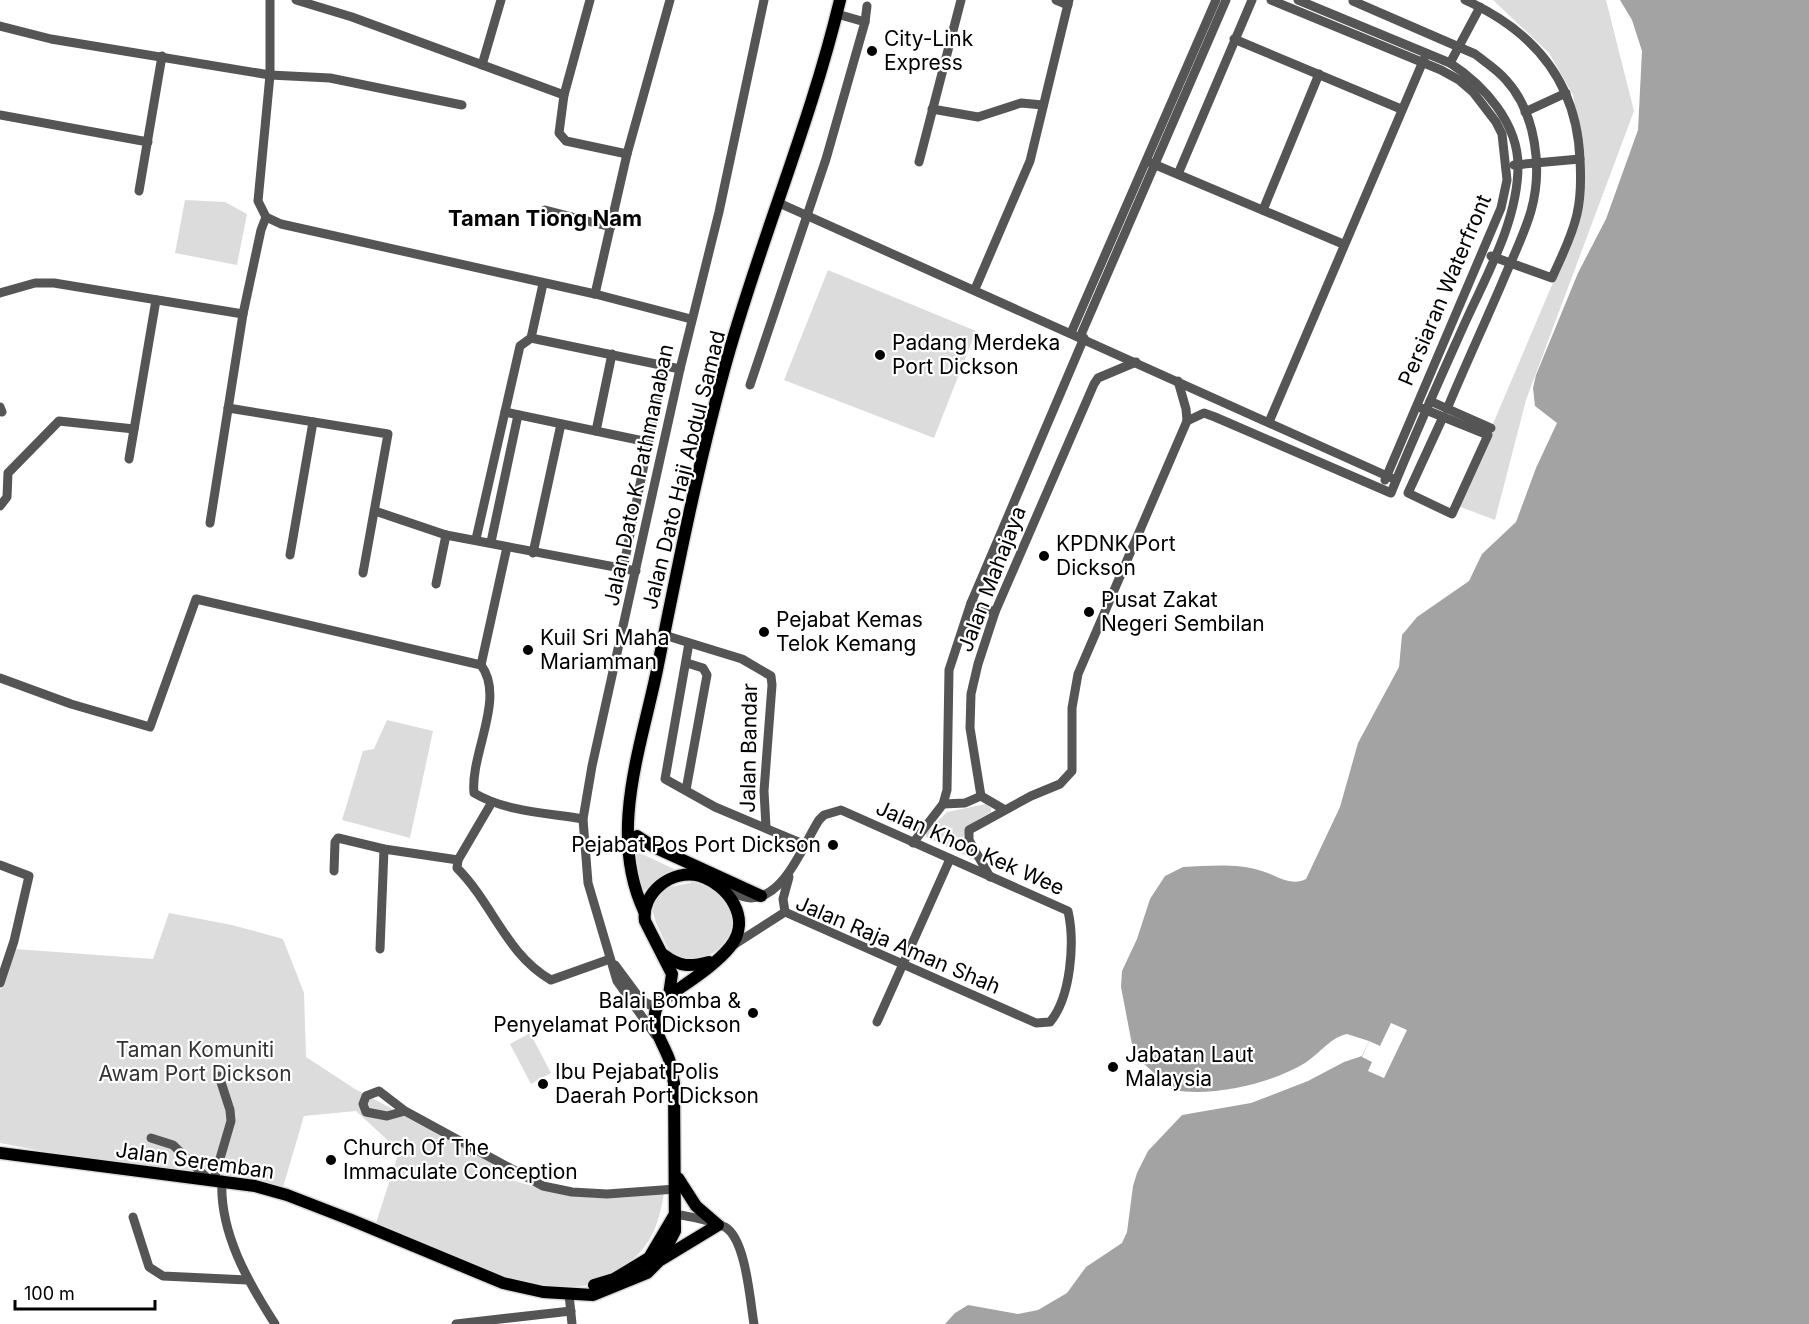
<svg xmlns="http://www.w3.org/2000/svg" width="1809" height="1324" viewBox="0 0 1809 1324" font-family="Inter,sans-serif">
  <rect width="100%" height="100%" fill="#fff"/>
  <!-- green -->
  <g fill="#dcdcdc">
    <path d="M1493 0H1606L1634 111 1526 400 1495 520 1458 506 1572 238 1582 142 1573 95 1549 53Z"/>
    <path d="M185 200 225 202 247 214 237 265 175 253Z"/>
    <path d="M828 270 976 331 934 438 784 380Z"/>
    <path d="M387 720 433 731 410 838 342 820 363 751 374 749Z"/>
    <path d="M986 804 991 808V812L969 825 963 837 975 860 926 837V833L947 812Z"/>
    <path d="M636 851 678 871 660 878 641 893 634 855Z"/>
    <path d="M694 882C705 886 719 890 726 901 743 924 724 952 700 959 690 962 682 959 672 957L656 923 651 905 666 888Z"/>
    <path d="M169 913 232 925 283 939 304 993 306 1057 355 1089 496 1164 491 1174 560 1194 664 1193C658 1231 647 1255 612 1273 604 1277 593 1285 583 1286 515 1294 437 1251 375 1226L397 1158 396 1148 356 1111 304 1116 283 1187 254 1181 73 1157 0 1143V990L15 949 153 959Z"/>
    <path d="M530 1033 551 1073 531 1084 510 1044Z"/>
  </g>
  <!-- water -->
  <path fill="#a3a3a3" d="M1620 0H1809V1324H945L955 1313 968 1305 1018 1314 1038 1310 1067 1293 1086 1267 1122 1243 1127 1232 1133 1186 1137 1173 1148 1151 1182 1115 1251 1103 1308 1081 1344 1062 1362 1056 1369 1041 1347 1034C1331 1037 1319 1054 1305 1063 1270 1084 1213 1097 1173 1090L1134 1055 1121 987 1122 971 1137 939 1150 899 1165 876 1183 867C1209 866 1236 863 1262 871 1276 875 1291 887 1306 879L1340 807 1358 743 1399 667 1402 635 1417 617 1469 581 1482 554 1516 522 1536 468 1557 423 1535 406 1533 388 1536 375 1578 273 1606 219 1638 130 1642 51 1632 20Z"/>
  <!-- pier -->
  <path fill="#fff" d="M1391 1023 1407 1030 1384 1078 1368 1071 1372 1062 1362 1057 1369 1041 1380 1046Z"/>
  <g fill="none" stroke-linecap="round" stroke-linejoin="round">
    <!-- major casing -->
    <g stroke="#dbdbdb" stroke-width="15">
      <g id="major">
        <path d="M637 836 654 847 761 896"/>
        <path d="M644 911C608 834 641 748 657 670 677 570 697 469 724 370 758 245 810 126 840 0"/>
        <path d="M664 955C680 967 690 967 709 962"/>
        <path d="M0 1153 255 1186 287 1195 349 1219 503 1283 543 1292 593 1295 647 1273 660 1260 675 1231 674 1083C672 1075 672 1067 669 1059 662 1040 648 1025 658 1004 681 986 712 969 730 947 753 919 728 885 700 876 672 868 641 893 645 921L672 974 669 995"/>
        <path d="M662 1259 718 1225 696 1206 678 1178"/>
        <path d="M594 1285 614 1279 649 1258 675 1214"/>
      </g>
    </g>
    <!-- minor -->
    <g stroke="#555" stroke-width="9">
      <path d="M270 0V75L258 201 266 217 281 224 595 294 691 319"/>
      <path d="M296 0 352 17 564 95"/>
      <path d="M590 0 564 95 559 133 566 141 627 154"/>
      <path d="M1056 0 1068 5"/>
      <path d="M1271 0 1441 70 1459 80 1473 92 1496 122 1502 134 1507 180 1501 208 1385 480"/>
      <path d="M1465 0C1534 31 1577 82 1580 160 1581 177 1581 197 1577 214 1572 237 1561 257 1552 278L1491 256"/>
      <path d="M1353 1 1475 54C1485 62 1498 70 1506 80 1536 113 1543 169 1531 211 1524 235 1512 259 1502 283 1484 325 1465 366 1447 409"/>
      <path d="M865 22 867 6"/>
      <path d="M0 26 51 39 270 75 330 78 462 105"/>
      <path d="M1234 39 1401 109"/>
      <path d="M1450 63 1480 7"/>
      <path d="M482 65 501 0"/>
      <path d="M932 109 978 117 1021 103 1043 105"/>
      <path d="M1525 112 1566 93"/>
      <path d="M0 115 148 142"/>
      <path d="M919 162 961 0"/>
      <path d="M1151 163 1343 244"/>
      <path d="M1514 165 1580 159"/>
      <path d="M1178 174 1252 0"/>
      <path d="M139 191 162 56"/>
      <path d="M779 203 1396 480"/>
      <path d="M545 210 611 227"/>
      <path d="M1263 210 1319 74"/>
      <path d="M975 289 1030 161 1069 0"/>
      <path d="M0 293 35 283H54L243 314"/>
      <path d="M595 294 627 154 670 0"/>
      <path d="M1071 333 1216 0"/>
      <path d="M1080 337 1226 0"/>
      <path d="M531 338 680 369"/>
      <path d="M750 385 826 159 865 22 837 14"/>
      <path d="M1430 401 1491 428"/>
      <path d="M0 407 2 412"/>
      <path d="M228 408 388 434 363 573"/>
      <path d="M1421 408 1488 435 1452 514 1408 493 1443 417"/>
      <path d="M505 412 648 442"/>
      <path d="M1187 421 1204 413 1215 417 1391 493C1414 436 1439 381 1464 325 1486 276 1518 221 1518 166 1518 123 1484 85 1450 63L1298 0"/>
      <path d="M1269 422 1424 59"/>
      <path d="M596 431 612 354"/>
      <path d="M129 459 156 300"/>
      <path d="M0 506 7 497 8 473 59 421 134 429"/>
      <path d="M375 511 446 535 636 571"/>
      <path d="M210 523 243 314 261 230 266 217"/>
      <path d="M476 539 520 346 531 338 543 284"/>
      <path d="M491 542 518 415"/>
      <path d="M533 553 561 424"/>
      <path d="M290 555 313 422"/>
      <path d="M623 569 664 365"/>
      <path d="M436 584 446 535"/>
      <path d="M971 603 995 612"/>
      <path d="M664 635 742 659 771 676 772 685 764 791 766 827"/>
      <path d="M689 643 665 779 715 807 803 844"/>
      <path d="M481 665 507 547"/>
      <path d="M0 678 71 704 150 727 196 599 481 665C506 698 470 754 474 793 506 812 548 813 583 819"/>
      <path d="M686 790 707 675 703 668 687 663"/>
      <path d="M943 804 965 803 981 796"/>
      <path d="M1005 810 981 796 970 728 971 694 978 664 995 612 1094 384 1098 378 1136 362"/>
      <path d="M913 843 943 804 947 790 949 670 971 603 1084 338"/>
      <path d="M458 860 457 868C493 904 506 954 551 980L610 959"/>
      <path d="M0 865 29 876 14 941 0 983"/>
      <path d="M334 871 335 842 338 838 384 849 458 860 492 802"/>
      <path d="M990 877 969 840V830L1031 796 1060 784 1072 771V708L1078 674 1187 421 1186 409 1178 381"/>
      <path d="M725 889C733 892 742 898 751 898 785 897 803 845 819 820L824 815 841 810 1068 911C1075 942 1071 997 1050 1022L1036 1023 785 912"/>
      <path d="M785 912 783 899 789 877"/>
      <path d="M732 946 785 912"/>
      <path d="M380 949 384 849"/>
      <path d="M615 965 641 1000 650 1005 658 1004"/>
      <path d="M877 1022 950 859"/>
      <path d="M655 1035 617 981 588 883 583 819 592 766 680 369 719 212 764 0"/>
      <path d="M405 1111 387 1116 366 1112 363 1104 366 1096 379 1091 405 1111 543 1186 572 1192 607 1194 676 1189"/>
      <path d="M151 1138 173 1145 207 1178"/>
      <path d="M214 1179 231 1121 230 1110 219 1076"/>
      <path d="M222 1180C219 1232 248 1282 275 1324"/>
      <path d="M675 1214C691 1217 710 1220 725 1227 746 1239 750 1301 754 1324"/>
      <path d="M133 1217 149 1267 163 1276 247 1280"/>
      <path d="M569 1294 572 1324"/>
      <path d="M456 1324 571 1311"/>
    </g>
    <!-- major -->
    <use href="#major" stroke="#000" stroke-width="12"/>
  </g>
  <!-- markers -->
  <g fill="#000" stroke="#fff" stroke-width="2">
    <circle cx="872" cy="51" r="6"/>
    <circle cx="880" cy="355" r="6"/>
    <circle cx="1044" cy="556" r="6"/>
    <circle cx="1089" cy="612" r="6"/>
    <circle cx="764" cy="632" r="6"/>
    <circle cx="528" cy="650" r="6"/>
    <circle cx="833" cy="845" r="6"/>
    <circle cx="753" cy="1013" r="6"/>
    <circle cx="1113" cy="1067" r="6"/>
    <circle cx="543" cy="1084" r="6"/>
    <circle cx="331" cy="1160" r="6"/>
  </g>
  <g text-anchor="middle" stroke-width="4.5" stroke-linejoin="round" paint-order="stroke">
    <!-- poi labels -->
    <g font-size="21" fill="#000" stroke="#fff" text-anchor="start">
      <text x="884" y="46">City-Link<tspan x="884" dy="24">Express</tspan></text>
      <text x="892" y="350">Padang Merdeka<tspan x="892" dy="24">Port Dickson</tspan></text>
      <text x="1056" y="551">KPDNK Port<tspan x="1056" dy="24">Dickson</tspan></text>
      <text x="1101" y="607">Pusat Zakat<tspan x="1101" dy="24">Negeri Sembilan</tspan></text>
      <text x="776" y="627">Pejabat Kemas<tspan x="776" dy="24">Telok Kemang</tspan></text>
      <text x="540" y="645">Kuil Sri Maha<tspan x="540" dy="24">Mariamman</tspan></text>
      <text x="821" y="852" text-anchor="end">Pejabat Pos Port Dickson</text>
      <text x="741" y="1008" text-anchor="end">Balai Bomba &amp;<tspan x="741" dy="24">Penyelamat Port Dickson</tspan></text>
      <text x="1125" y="1062">Jabatan Laut<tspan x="1125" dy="24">Malaysia</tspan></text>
      <text x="555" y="1079">Ibu Pejabat Polis<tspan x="555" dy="24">Daerah Port Dickson</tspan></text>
      <text x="343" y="1155">Church Of The<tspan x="343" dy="24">Immaculate Conception</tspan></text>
    </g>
    <!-- street labels -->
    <g font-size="21" fill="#000" stroke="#fff">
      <text transform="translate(1445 290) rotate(-67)" y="7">Persiaran Waterfront</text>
      <text transform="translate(684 470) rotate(-76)" y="7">Jalan Dato Haji Abdul Samad</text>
      <text transform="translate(639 475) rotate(-78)" y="7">Jalan Dato K Pathmanaban</text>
      <text transform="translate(992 579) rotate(-69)" y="7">Jalan Mahajaya</text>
      <text transform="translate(749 748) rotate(-89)" y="7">Jalan Bandar</text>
      <text transform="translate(970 848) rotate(24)" y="7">Jalan Khoo Kek Wee</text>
      <text transform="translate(898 945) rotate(23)" y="7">Jalan Raja Aman Shah</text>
      <text transform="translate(195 1161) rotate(8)" y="7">Jalan Seremban</text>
    </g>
    <!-- park labels -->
    <g font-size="21" fill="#333" stroke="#fff">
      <text x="195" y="1057">Taman Komuniti<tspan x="195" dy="24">Awam Port Dickson</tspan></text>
    </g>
    <!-- neighbourhood labels -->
    <g font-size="22" font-weight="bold" fill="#000" stroke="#fff">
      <text x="545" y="226">Taman Tiong Nam</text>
    </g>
  </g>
  <!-- scale -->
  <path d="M15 1300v9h140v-9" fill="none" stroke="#000000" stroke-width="3"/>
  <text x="24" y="1300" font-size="18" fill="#000000" stroke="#ffffff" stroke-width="4.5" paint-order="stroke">100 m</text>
</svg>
